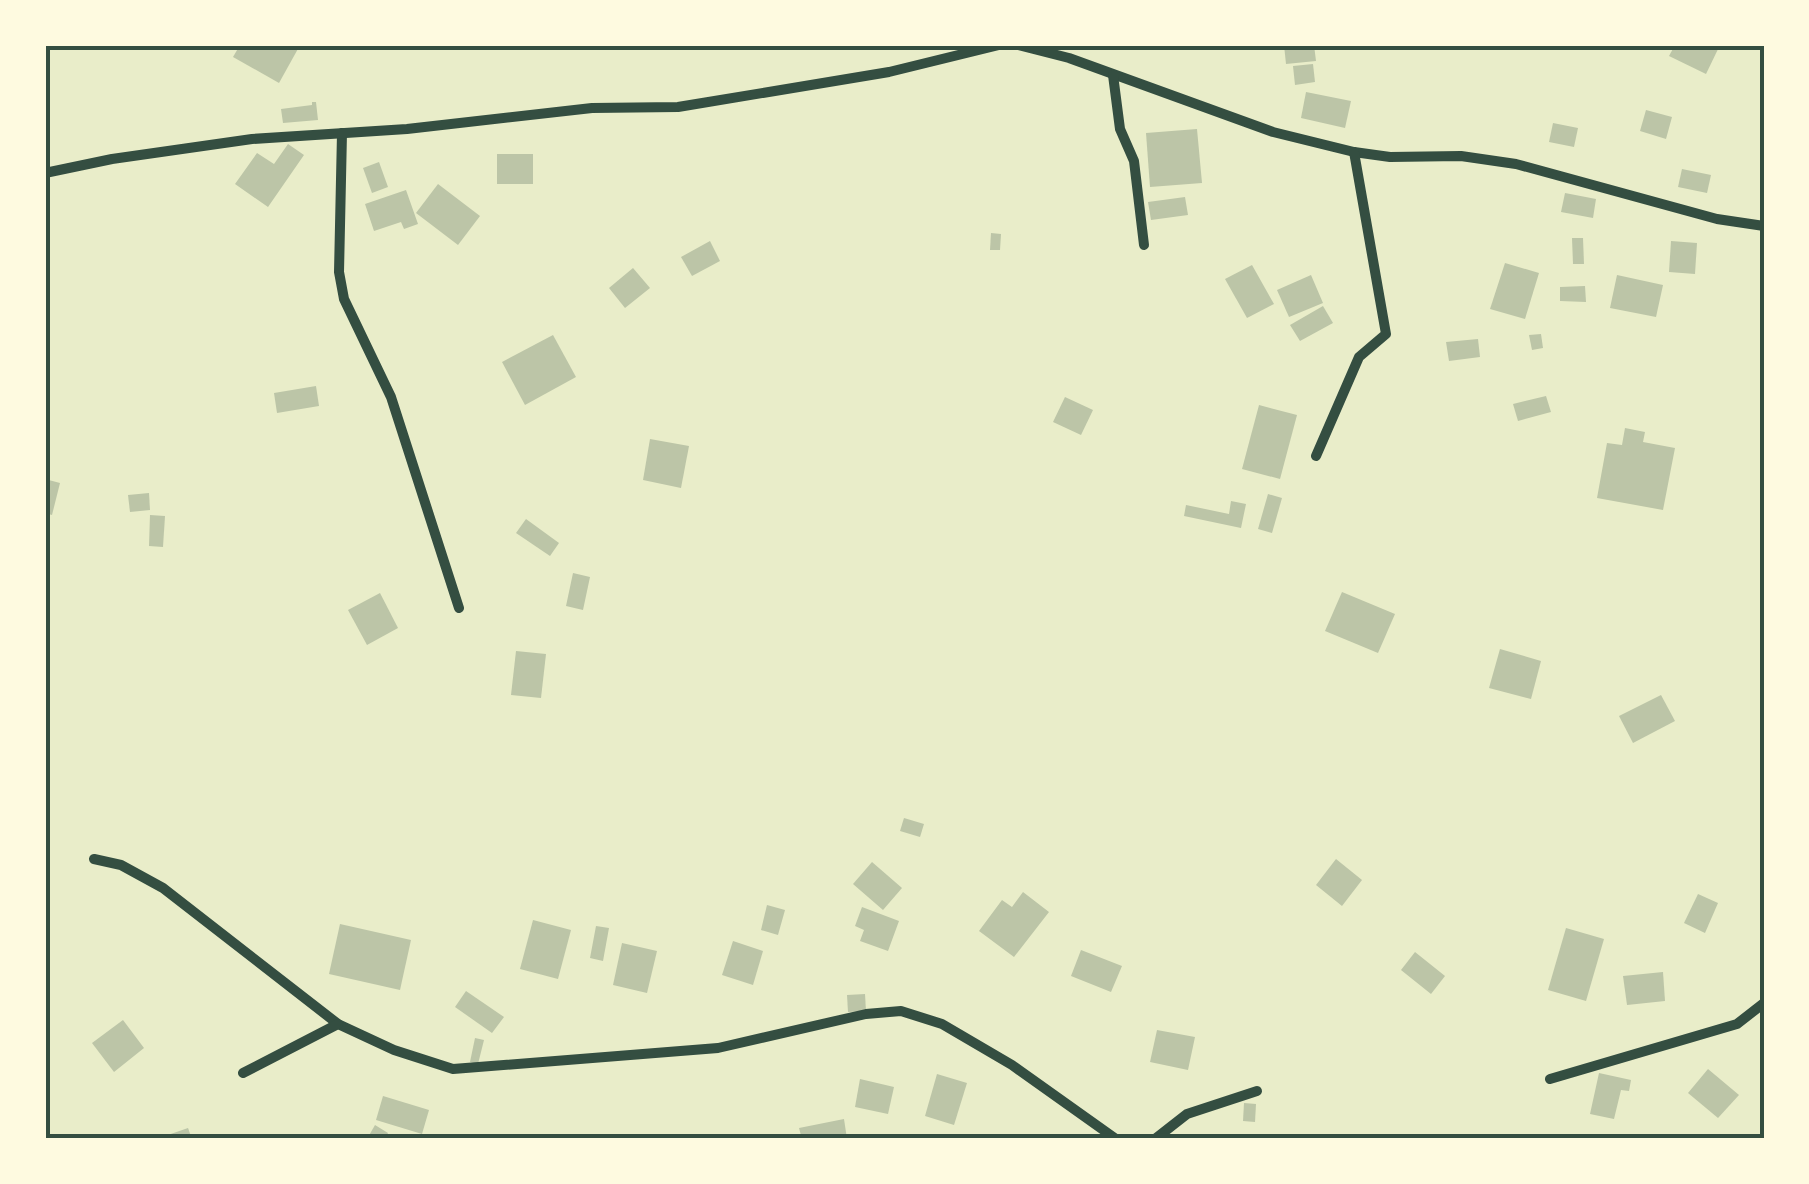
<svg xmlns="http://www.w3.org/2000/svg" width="1809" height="1184" viewBox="0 0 1809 1184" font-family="'Zilla Slab',serif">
  <rect width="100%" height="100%" fill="#e9edc9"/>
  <!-- building -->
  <g fill="#bcc5a7">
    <path d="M240 45H294L299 47 279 83 233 57Z"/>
    <path d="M1284 45H1314L1316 61 1286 64Z"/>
    <path d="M1675 45H1720L1706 74 1669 56Z"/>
    <path d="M1313 64 1315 82 1295 85 1293 66Z"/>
    <path d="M1306 92 1351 101 1345 128 1301 118Z"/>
    <path d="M312 102H316L318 120 283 123 281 109 312 105Z"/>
    <path d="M1646 110 1672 117 1666 139 1640 131Z"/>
    <path d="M1553 123 1578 128 1574 147 1549 142Z"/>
    <path d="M1197 129 1202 183 1150 187 1146 133Z"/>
    <path d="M288 144 304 155 268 207 235 184 257 153 274 164Z"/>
    <rect x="497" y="154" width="36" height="30"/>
    <path d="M379 162 388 187 372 193 363 168Z"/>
    <path d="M1682 169 1711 175 1707 193 1678 187Z"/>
    <path d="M438 184 480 216 458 245 416 213Z"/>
    <path d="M406 190 418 224 404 229 401 222 374 231 365 204Z"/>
    <path d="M1565 193 1596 199 1593 218 1561 212Z"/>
    <path d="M1185 197 1188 215 1151 220 1148 202Z"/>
    <path d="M991 233 1001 234 1000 250H990Z"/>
    <path d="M1572 238H1583L1584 264H1573Z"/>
    <path d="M710 241 720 261 692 276 681 257Z"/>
    <path d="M1671 241 1697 243 1695 274 1669 272Z"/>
    <path d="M1505 263 1539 273 1525 319 1490 309Z"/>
    <path d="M1252 265 1274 304 1247 318 1225 279Z"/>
    <path d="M633 268 650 288 625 308 609 288Z"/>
    <path d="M1311 275 1323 303 1289 317 1277 290Z"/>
    <path d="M1617 275 1663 285 1656 317 1610 308Z"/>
    <path d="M1585 286 1586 302 1560 301V287Z"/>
    <path d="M1323 306 1333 323 1300 341 1290 325Z"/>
    <path d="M1541 334 1543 348 1532 350 1529 335Z"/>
    <path d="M553 335 576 377 525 405 502 362Z"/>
    <path d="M1478 339 1480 357 1449 361 1446 342Z"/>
    <path d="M316 386 319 406 277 413 274 393Z"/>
    <path d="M1546 396 1551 412 1518 421 1513 404Z"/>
    <path d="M1065 397 1093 410 1081 435 1053 422Z"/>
    <path d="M1259 405 1297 415 1280 479 1242 469Z"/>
    <path d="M1625 428 1645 432 1643 442 1675 448 1663 510 1597 498 1607 443 1622 445Z"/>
    <path d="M650 439 689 446 681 488 643 480Z"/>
    <path d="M45 479 60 483 52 515 45 513Z"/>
    <path d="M149 493 150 510 130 512 128 495Z"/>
    <path d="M1268 494 1282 498 1272 533 1258 529Z"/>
    <path d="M1231 501 1246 504 1241 528 1184 516 1186 505 1229 514Z"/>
    <path d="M150 515 165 516 163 547 149 546Z"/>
    <path d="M526 519 559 543 550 556 516 533Z"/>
    <path d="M573 573 590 577 583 610 566 606Z"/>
    <path d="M1342 592 1395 614 1378 653 1325 631Z"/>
    <path d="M380 593 398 628 367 645 348 610Z"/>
    <path d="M1500 649 1541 661 1531 699 1489 688Z"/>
    <path d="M516 651 546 654 541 698 511 695Z"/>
    <path d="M1661 695 1675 721 1633 743 1619 716Z"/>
    <path d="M904 818 924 824 920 837 900 831Z"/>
    <path d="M1336 859 1362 880 1342 906 1316 885Z"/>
    <path d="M872 862 902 888 883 910 853 884Z"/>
    <path d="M1023 892 1049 912 1014 957 979 931 1002 900 1012 907Z"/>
    <path d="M1698 894 1718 903 1705 933 1684 923Z"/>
    <path d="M767 905 785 910 778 935 761 930Z"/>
    <path d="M862 907 899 921 888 951 860 941 864 930 855 926Z"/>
    <path d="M533 920 571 930 558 979 520 969Z"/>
    <path d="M340 924 411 940 400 990 329 974Z"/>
    <path d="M596 926 609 928 603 961 590 958Z"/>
    <path d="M1566 928 1604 939 1586 1001 1548 990Z"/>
    <path d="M733 941 763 951 753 985 722 975Z"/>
    <path d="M622 943 657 951 647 993 613 985Z"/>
    <path d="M1081 950 1122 966 1111 992 1071 976Z"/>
    <path d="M1415 952 1445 976 1431 994 1401 970Z"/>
    <path d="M1663 972 1665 1001 1627 1005 1623 976Z"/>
    <path d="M466 991 504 1017 492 1033 455 1007Z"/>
    <path d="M865 994 866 1011 848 1012 847 995Z"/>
    <path d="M123 1020 144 1048 114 1072 92 1043Z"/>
    <path d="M1157 1030 1195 1037 1188 1070 1150 1062Z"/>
    <path d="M475 1038 484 1040 478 1064 470 1062Z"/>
    <path d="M1708 1069 1739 1095 1718 1118 1688 1093Z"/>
    <path d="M1599 1073 1631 1080 1629 1091 1621 1090 1614 1119 1590 1114Z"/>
    <path d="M937 1074 967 1083 954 1125 925 1116Z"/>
    <path d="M860 1079 894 1087 888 1114 855 1107Z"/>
    <path d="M383 1096 429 1110 422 1134 376 1120Z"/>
    <path d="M1244 1103 1256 1104 1255 1122 1243 1121Z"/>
    <path d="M844 1119 847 1139H802L799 1128Z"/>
    <path d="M375 1125 388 1133 385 1139H367Z"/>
    <path d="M188 1128 192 1139H166L165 1136Z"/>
  </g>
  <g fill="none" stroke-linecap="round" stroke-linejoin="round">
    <!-- minor -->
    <g stroke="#344e41" stroke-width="10">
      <path d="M1018 45 1069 58 1273 132 1354 152 1390 157 1461 156 1516 164 1717 219 1764 226"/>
      <path d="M1113 75 1120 129 1134 161 1144 245"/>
      <path d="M342 133 339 272 344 299 391 397 459 608"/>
      <path d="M45 173 112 159 252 139 407 129 592 108 678 107 889 72 999 45"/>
      <path d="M1316 456 1359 357 1386 334 1354 152"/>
      <path d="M94 859 121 865 163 888 338 1024 394 1050 453 1069 718 1048 866 1014 901 1011 942 1024 1012 1065 1116 1139"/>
      <path d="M243 1073 338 1024"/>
      <path d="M1550 1079 1737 1024 1764 1003"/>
      <path d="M1155 1139 1187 1114 1257 1091"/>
    </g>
  </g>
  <!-- border -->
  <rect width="1809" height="1184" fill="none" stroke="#fefae0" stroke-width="95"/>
  <rect x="48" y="48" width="1714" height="1088" fill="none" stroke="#344e41" stroke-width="4"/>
</svg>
